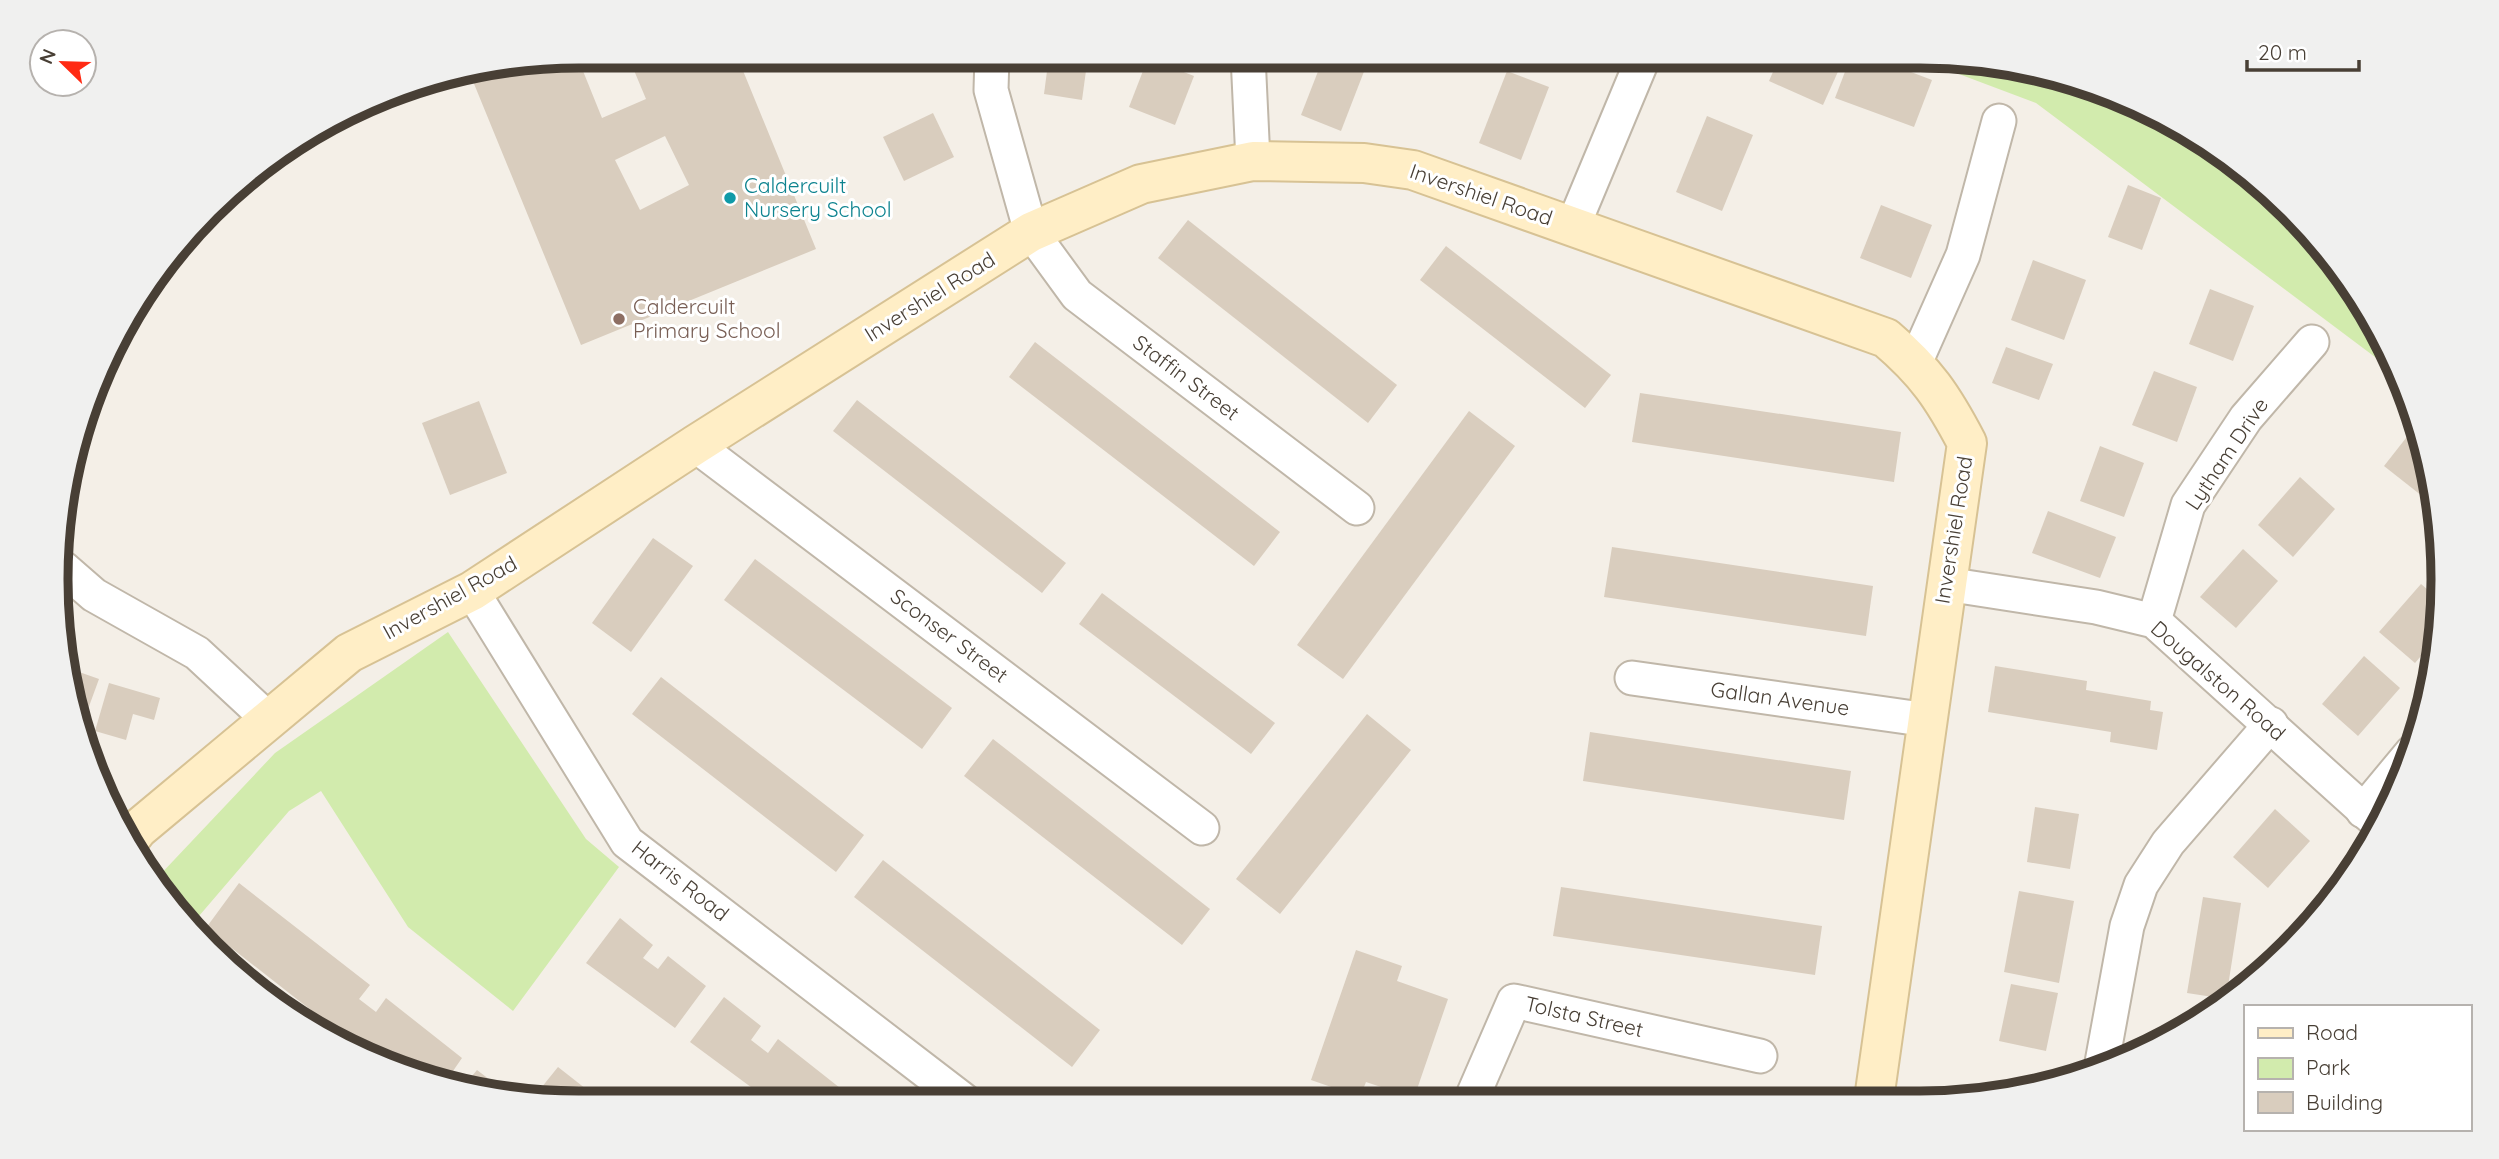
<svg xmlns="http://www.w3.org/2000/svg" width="2499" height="1159" viewBox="0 0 2499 1159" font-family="Quicksand,sans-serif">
  <rect width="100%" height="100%" fill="#f4efe7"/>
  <!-- green -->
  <g fill="#d2ebad">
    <path d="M1911 56 2022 66 2119 96 2210 144 2289 209 2355 288 2403 378 2036 103Z"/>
    <path d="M448 632 586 839 619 867 513 1011 408 927 321 791 289 811 193 923 157 878 275 753Z"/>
  </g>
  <!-- building -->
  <g fill="#d9cdbe" fill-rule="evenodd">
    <path d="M580 56H605L581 66 602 118 646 99 628 56H737L816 249 581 345 470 74ZM665 136 689 185 640 210 615 160Z"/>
    <path d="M1049 56H1088L1082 100 1044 94Z"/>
    <path d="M1324 56H1370L1341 131 1301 115Z"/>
    <path d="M1780 56H1845L1823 105 1769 81Z"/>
    <path d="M1851 56H1869L1932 80 1914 127 1835 98Z"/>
    <path d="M1148 58 1194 76 1175 125 1129 107Z"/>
    <path d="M1507 71 1549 87 1521 160 1479 143Z"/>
    <path d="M933 113 954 157 904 181 883 137Z"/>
    <path d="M1707 116 1753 135 1722 211 1676 192Z"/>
    <path d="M2128 185 2161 198 2142 250 2108 237Z"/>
    <path d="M1881 205 1932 225 1911 278 1860 258Z"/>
    <path d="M1188 220 1397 385 1368 423 1158 258Z"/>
    <path d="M1446 246 1611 375 1585 408 1420 280Z"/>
    <path d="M2033 260 2086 280 2064 340 2011 320Z"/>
    <path d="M2210 289 2254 306 2233 361 2189 344Z"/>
    <path d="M1035 342 1280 532 1254 566 1009 377Z"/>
    <path d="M2006 347 2053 364 2039 400 1992 383Z"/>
    <path d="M2154 371 2197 387 2177 442 2132 425Z"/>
    <path d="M1640 393 1901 432 1894 482 1632 442Z"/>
    <path d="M857 400 1066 563 1042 593 833 431Z"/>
    <path d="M479 401 507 473 450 495 422 423Z"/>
    <path d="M1469 411 1515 446 1343 679 1297 645Z"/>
    <path d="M2417 424 2433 477 2436 507 2384 466Z"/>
    <path d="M2100 446 2144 463 2124 517 2080 501Z"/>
    <path d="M2300 477 2335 509 2293 557 2258 525Z"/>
    <path d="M2048 511 2116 537 2100 578 2032 553Z"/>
    <path d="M653 538 693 566 631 652 592 623Z"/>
    <path d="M1612 547 1873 586 1866 636 1604 597Z"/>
    <path d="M2243 549 2278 581 2236 628 2200 597Z"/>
    <path d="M755 559 952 708 922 749 724 600Z"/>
    <path d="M2421 584 2441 601 2437 637 2415 663 2379 632Z"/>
    <path d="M1102 593 1275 723 1251 754 1079 624Z"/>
    <path d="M2364 656 2400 688 2358 736 2322 704Z"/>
    <path d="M1995 666 2087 681 2086 690 2151 701 2150 710 2163 712 2157 750 2110 742 2111 732 1988 712Z"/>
    <path d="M65 667 99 679 80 731 77 717Z"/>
    <path d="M661 677 864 835 836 872 632 714Z"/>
    <path d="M109 683 160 698 154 720 133 714 126 740 95 731Z"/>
    <path d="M1367 714 1411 750 1280 914 1236 879Z"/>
    <path d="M1590 732 1851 771 1844 820 1583 781Z"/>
    <path d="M993 739 1210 909 1182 945 964 776Z"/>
    <path d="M2035 807 2079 814 2070 869 2027 862Z"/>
    <path d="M2275 809 2310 841 2268 888 2233 857Z"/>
    <path d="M883 860 1100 1030 1072 1067 854 897Z"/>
    <path d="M239 883 370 985 359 999 376 1012 386 998 462 1058 453 1071 467 1082 477 1070 511 1096 477 1093 382 1064 298 1000 206 928Z"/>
    <path d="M1561 887 1822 926 1815 975 1553 936Z"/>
    <path d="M2019 891 2074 901 2059 983 2004 972Z"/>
    <path d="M2203 897 2241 903 2226 999 2187 993Z"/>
    <path d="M620 918 653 945 643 958 658 969 668 956 706 986 675 1028 586 963Z"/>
    <path d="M1356 950 1402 966 1397 981 1448 999 1414 1098 1366 1082 1360 1097 1311 1080Z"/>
    <path d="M2011 984 2058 993 2046 1051 1999 1041Z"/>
    <path d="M724 997 761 1026 751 1040 768 1053 778 1039 854 1099 852 1102H771L690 1042Z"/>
    <path d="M558 1067 595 1096 590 1103 533 1098Z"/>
  </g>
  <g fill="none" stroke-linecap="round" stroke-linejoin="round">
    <!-- street casing -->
    <g stroke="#c0b7a9" stroke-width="37">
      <g id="street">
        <path d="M992 56 991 90 1031 232 1077 295 1357 508"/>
        <path d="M1248 56 1253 161"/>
        <path d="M1573 226 1644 56"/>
        <path d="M1915 363 1963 255 1999 121"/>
        <path d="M695 445 1202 828"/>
        <path d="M63 568 94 595 197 653 268 719"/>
        <path d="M1946 584 2096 607 2154 621 2378 823"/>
        <path d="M472 591 627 842 966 1102"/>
        <path d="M2154 621 2188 505 2246 418 2312 342"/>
        <path d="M1632 678 1928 720"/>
        <path d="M2363 811 2412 752"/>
        <path d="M2101 1068 2127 926 2141 885 2168 843 2271 724"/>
        <path d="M1471 1100 1514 1001 1760 1056"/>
      </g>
    </g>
    <!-- secondary casing -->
    <g stroke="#d7c294" stroke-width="42">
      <path id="secondary" d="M127 843 138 829 349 653 472 591 695 445 1031 232 1141 184 1253 161 1364 163 1413 170 1886 338C1926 372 1943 397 1967 443L1874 1099"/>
    </g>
    <!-- street -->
    <use href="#street" stroke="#fff" stroke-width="33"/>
    <!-- secondary -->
    <use href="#secondary" stroke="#ffeec6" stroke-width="38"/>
  </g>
  <!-- markers -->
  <circle fill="#0f9aa8" stroke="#fff" stroke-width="2.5" cx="730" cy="198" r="7"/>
  <circle fill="#8d6e63" stroke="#fff" stroke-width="2.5" cx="619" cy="319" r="7"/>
  <g text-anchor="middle" stroke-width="6" stroke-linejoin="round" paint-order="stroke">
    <!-- culture labels -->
    <g font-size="21" fill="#0d838f" stroke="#fff" text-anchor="start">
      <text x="744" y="193">Caldercuilt<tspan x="744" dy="24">Nursery School</tspan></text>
    </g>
    <!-- street labels -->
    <g font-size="21" fill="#483f35" stroke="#fff">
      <text transform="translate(1481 195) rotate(19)" y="7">Invershiel Road</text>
      <text transform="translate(930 297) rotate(-32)" y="7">Invershiel Road</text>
      <text transform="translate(1186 378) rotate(37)" y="7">Staffin Street</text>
      <text transform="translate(2227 454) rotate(-56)" y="7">Lytham Drive</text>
      <text transform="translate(1954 530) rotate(-81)" y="7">Invershiel Road</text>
      <text transform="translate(450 598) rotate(-29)" y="7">Invershiel Road</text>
      <text transform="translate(949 636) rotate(37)" y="7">Sconser Street</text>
      <text transform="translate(2218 681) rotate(41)" y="7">Dougalston Road</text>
      <text transform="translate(1780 699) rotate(8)" y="7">Gallan Avenue</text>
      <text transform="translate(680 881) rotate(38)" y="7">Harris Road</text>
      <text transform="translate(1584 1017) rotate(13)" y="7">Tolsta Street</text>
    </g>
    <!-- education labels -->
    <g font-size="21" fill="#785e54" stroke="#fff" text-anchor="start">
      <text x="633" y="314">Caldercuilt<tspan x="633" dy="24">Primary School</tspan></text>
    </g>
  </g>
  <!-- crop -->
  <path d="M0 0H2499V1159H0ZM579 68H1920A511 511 0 0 1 2431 579V580A511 511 0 0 1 1920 1091H579A511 511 0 0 1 68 580V579A511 511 0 0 1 579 68Z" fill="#f0f0ef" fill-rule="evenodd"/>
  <path fill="none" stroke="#483f35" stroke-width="9" d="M579 68H1920A511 511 0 0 1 2431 579V580A511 511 0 0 1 1920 1091H579A511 511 0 0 1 68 580V579A511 511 0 0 1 579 68Z"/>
  <!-- legend -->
  <rect x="2244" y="1005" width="228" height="126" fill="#ffffff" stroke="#b6b2ae" stroke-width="2"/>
  <rect x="2258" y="1028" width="35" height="10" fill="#ffeec6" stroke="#b6b2ae" stroke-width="2"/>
  <text x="2306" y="1040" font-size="21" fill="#483f35">Road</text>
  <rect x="2258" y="1058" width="35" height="21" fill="#d2ebad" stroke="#b6b2ae" stroke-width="2"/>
  <text x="2306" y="1075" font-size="21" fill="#483f35">Park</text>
  <rect x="2258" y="1092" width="35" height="21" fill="#d9cdbe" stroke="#b6b2ae" stroke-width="2"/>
  <text x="2306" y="1110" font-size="21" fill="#483f35">Building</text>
  <!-- north arrow -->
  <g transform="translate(63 63) rotate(293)"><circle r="33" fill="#ffffff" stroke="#b6b2ae" stroke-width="2"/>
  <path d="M0-5L12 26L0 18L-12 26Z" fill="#ff2a13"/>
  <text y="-10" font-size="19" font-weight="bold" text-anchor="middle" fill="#483f35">N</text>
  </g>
  <!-- scale -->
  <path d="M2247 60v10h112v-10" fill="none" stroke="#483f35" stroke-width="3.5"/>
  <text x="2258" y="60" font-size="21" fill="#483f35" stroke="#ffffff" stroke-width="5" paint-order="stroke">20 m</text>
</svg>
